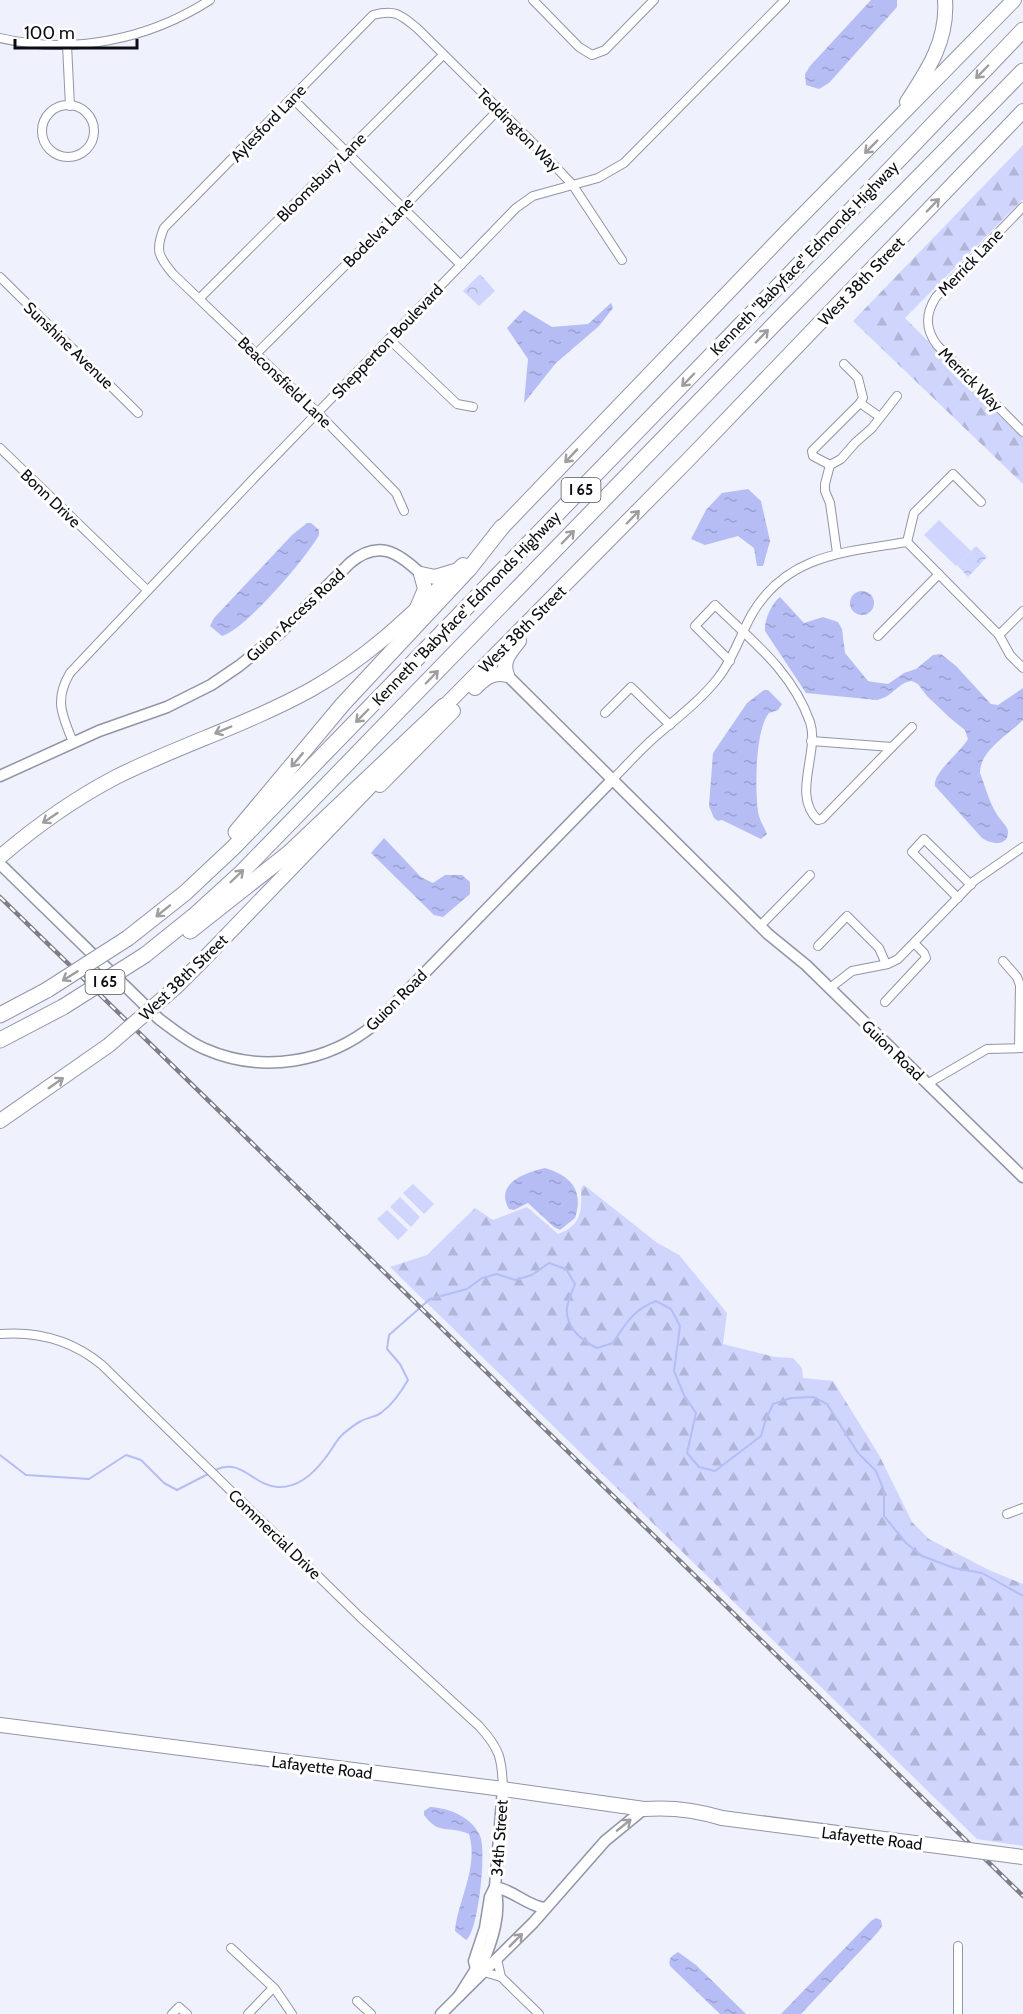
<svg xmlns="http://www.w3.org/2000/svg" width="1023" height="2014" viewBox="0 0 1023 2014" font-family="Cabin,sans-serif">
  <defs>
    <pattern id="forest-firs" width="22" height="20" patternUnits="userSpaceOnUse" patternTransform="scale(1.5)"><rect width="22" height="20" fill="#cfd5fd"/><path d="M5 1l3.5 6h-7zM16 11l3.5 6h-7z" fill="#b1b6d8"/></pattern>
    <pattern id="park-crowns" width="20" height="18" patternUnits="userSpaceOnUse" patternTransform="scale(1.5)"><rect width="20" height="18" fill="#cfd5fd"/><path d="M2 6a3 3 0 1 1 6 0M12 15a3 3 0 1 1 6 0" fill="none" stroke="#b1b6d8"/></pattern>
    <pattern id="water-ripples" width="26" height="14" patternUnits="userSpaceOnUse" patternTransform="scale(1.5)"><rect width="26" height="14" fill="#b5bdf4"/><path d="M2 4q2-2 4 0t4 0M15 11q2-2 4 0t4 0" fill="none" stroke="#9aa1d0"/></pattern>
  </defs>
  <rect width="100%" height="100%" fill="#eff1fd"/>
  <!-- green -->
  <g fill="#cfd5fd">
    <path d="M939 520 971 551 956 566 924 535Z"/>
    <path d="M413 1184 434 1204 424 1214 403 1193Z"/>
    <path d="M400 1197 420 1217 411 1227 390 1207Z"/>
    <path d="M387 1210 408 1230 398 1240 377 1219Z"/>
  </g>
  <!-- forest -->
  <g fill="url(#forest-firs)">
    <path d="M1023 145V199L905 318 1023 437V484L853 321Z"/>
    <path d="M584 1185 656 1242 679 1255 727 1313 723 1344 775 1357 793 1358 802 1368 803 1378 833 1381 879 1455 912 1522 929 1539 989 1570 1023 1584V1846L977 1839 390 1267 427 1255 475 1208 493 1220 527 1207 558 1234C582 1225 582 1211 581 1188Z"/>
  </g>
  <!-- park -->
  <g fill="url(#park-crowns)">
    <path d="M479 275H481L495 291 479 306 463 291Z"/>
    <path d="M976 546 987 557 968 577 957 565Z"/>
  </g>
  <!-- water -->
  <g fill="url(#water-ripples)">
    <path d="M871 0H897V7L829 83 819 89 806 85 805 74 810 66Z"/>
    <path d="M611 303 613 308 599 326 556 363 524 403 528 359 507 328 524 310 552 327 588 324Z"/>
    <path d="M748 489 761 501 770 541 763 566H757L754 548 738 536 705 545 691 539 706 510 722 493Z"/>
    <path d="M307 523H311L319 530V535C307 557 245 630 222 636L210 626 214 618 292 535Z"/>
    <circle cx="862" cy="603" r="12"/>
    <path d="M780 597 804 623 823 617 838 622 842 629 845 653 868 681 873 682 888 684 904 673 916 669 933 655 941 654 956 666 991 704 998 705 1023 688V720C1008 735 980 750 980 773 985 786 989 801 996 813 999 819 1009 827 1008 833 1007 848 989 843 982 838L935 786C933 772 960 753 968 739L965 730 950 718 927 696 918 684 912 681C898 682 893 697 877 700L806 693 765 631C764 620 772 603 780 597Z"/>
    <path d="M764 690H768L782 704 778 710 769 713C755 730 755 789 758 812 759 819 764 827 767 834L761 839 722 820 718 821 714 818 709 806 713 753 747 703Z"/>
    <path d="M384 838 421 877 433 883 445 875H462L470 882V894L443 917 434 915 371 853Z"/>
    <path d="M545 1168C571 1176 584 1190 575 1218L560 1230 554 1227 528 1203 514 1210 509 1209C494 1183 525 1173 545 1168Z"/>
    <path d="M430 1807C449 1808 472 1817 480 1836 487 1850 478 1934 466 1940L455 1931C458 1899 479 1868 469 1834 449 1825 439 1836 424 1815V1811Z"/>
    <path d="M876 1918 881 1920 882 1926 878 1932 801 2014H781L871 1921Z"/>
    <path d="M678 1952 696 1965 746 2014H720L670 1966C668 1958 672 1956 678 1952Z"/>
  </g>
  <g fill="none" stroke-linecap="round" stroke-linejoin="round">
    <!-- stream -->
    <g stroke="#b5bdf4" stroke-width="2">
      <path d="M0 1455 26 1475 89 1479 126 1455 141 1460 164 1483 177 1490 210 1473"/>
      <path d="M215 1470C242 1457 253 1486 278 1487 298 1488 315 1472 326 1457 332 1450 336 1440 343 1434 348 1430 355 1424 361 1421 368 1417 377 1417 382 1412 393 1404 401 1392 408 1380L400 1364 387 1349 389 1335 430 1299 467 1289 482 1278 497 1274 515 1280 532 1275 549 1263 566 1269 575 1284C572 1292 568 1300 567 1308 565 1327 582 1341 597 1348L613 1343C626 1323 633 1310 656 1301L671 1309 680 1326 674 1371 684 1395 696 1413 687 1453 699 1467 715 1471 761 1436 766 1419 773 1404 791 1398 813 1397 827 1404 858 1453 876 1471 884 1491V1516L906 1543 922 1556 954 1568 982 1573 1023 1596"/>
    </g>
    <!-- minor casing -->
    <g stroke="#9295a6" stroke-width="10">
      <g id="minor">
        <path d="M533 0 579 47 592 55 605 50 654 0"/>
        <path d="M0 38C72 55 148 40 210 0"/>
        <path d="M67 45 70 106"/>
        <path d="M292 98 461 265"/>
        <circle cx="68" cy="131" r="26"/>
        <path d="M1023 207 936 297C925 314 925 329 937 345L1023 432"/>
        <path d="M0 277 138 413"/>
        <path d="M200 298 443 55"/>
        <path d="M389 339 457 404 473 407"/>
        <path d="M256 354 402 209 499 109"/>
        <path d="M860 403 880 417"/>
        <path d="M0 448 147 590"/>
        <path d="M830 465 813 456 812 451 860 403 863 398 858 378 844 364"/>
        <path d="M830 465 841 459 855 443 872 428 897 396"/>
        <path d="M830 465 825 484V491L830 503 837 553"/>
        <path d="M404 511 396 493 317 412 173 274C158 256 155 250 164 228L373 15C396 9 401 15 418 29L528 138 572 184 622 260"/>
        <path d="M907 542 999 635 1010 655 1023 668"/>
        <path d="M999 635 1023 611"/>
        <path d="M878 636 939 574"/>
        <path d="M730 661 695 626 715 605C752 641 792 671 810 722 820 752 791 795 818 820L822 819 892 747"/>
        <path d="M605 713 631 687 670 725"/>
        <path d="M811 741 892 747 912 727"/>
        <path d="M73 742C62 715 54 700 70 673L257 475 516 208 533 196 598 178 624 163 785 0"/>
        <path d="M613 779C627 765 640 750 655 737 677 718 700 701 718 678 734 658 740 635 752 614 787 554 846 552 907 542L914 513 953 474 981 502"/>
        <path d="M958 898 912 852 924 839 971 885"/>
        <path d="M760 926 810 875"/>
        <path d="M818 946 847 916 879 948 886 964"/>
        <path d="M1003 961 1017 977 1020 985 1019 1048"/>
        <path d="M830 988 852 971 888 964 898 959 974 881 1023 847"/>
        <path d="M885 1002 926 958 924 953 914 943"/>
        <path d="M927 1084 987 1049 1023 1048"/>
        <path d="M0 1334C39 1331 72 1340 102 1365L360 1617 479 1726C500 1749 502 1758 503 1789"/>
        <path d="M1007 1514 1023 1508"/>
        <path d="M958 1946V2014"/>
        <path d="M231 1948 275 1989 292 2014"/>
        <path d="M497 1959 501 1977"/>
        <path d="M484 1972 501 1977 539 2014"/>
        <path d="M357 2001 371 2014"/>
        <path d="M172 2014 179 2007 187 2014"/>
        <path d="M248 2014 273 1988"/>
      </g>
    </g>
    <!-- tertiary casing -->
    <g stroke="#9295a6" stroke-width="13">
      <g id="tertiary">
        <path d="M507 675 768 934 806 965 1023 1177"/>
        <path d="M0 776 99 731 167 707 211 685 239 666 280 633 350 563C378 539 398 552 421 574"/>
        <path d="M0 864 159 1019C174 1030 188 1042 205 1049 262 1074 328 1063 375 1024L613 779"/>
        <path d="M495 1887C513 1890 526 1905 544 1908"/>
        <path d="M476 1969 474 1961 485 1928 490 1897 495 1887"/>
        <path d="M459 1996 533 1923 605 1841 644 1809"/>
        <path d="M441 2014 459 1996 476 1969 482 1965C492 1941 502 1913 495 1887L503 1789"/>
      </g>
    </g>
    <!-- primary casing -->
    <g stroke="#9295a6" stroke-width="16">
      <g id="primary">
        <path d="M907 102C928 70 948 40 945 0"/>
        <path d="M495 535 788 230 1014 0"/>
        <path d="M417 608 425 589 421 574 435 577 455 571"/>
        <path d="M475 688C484 679 493 671 507 675 501 661 511 651 519 641"/>
        <path d="M437 714 689 459 1023 111"/>
        <path d="M380 785 453 711"/>
        <path d="M0 857C36 826 74 799 116 777 180 745 249 724 312 689 373 654 414 612 463 565"/>
        <path d="M176 987 203 960 383 773"/>
        <path d="M0 1121 109 1045"/>
        <path d="M0 1725 503 1789 644 1809C670 1807 696 1810 722 1818L907 1842"/>
      </g>
    </g>
    <!-- motorway casing -->
    <g stroke="#9295a6" stroke-width="17">
      <g id="motorway">
        <path d="M236 832 343 704 469 569 502 527"/>
        <path d="M190 931 289 853 444 706"/>
        <path d="M128 938 185 893 234 847 785 279 1023 30"/>
        <path d="M145 955 196 914 242 872 787 311 1023 71"/>
        <path d="M0 1015 47 990"/>
        <path d="M0 1040 63 1007"/>
      </g>
    </g>
    <!-- minor -->
    <use href="#minor" stroke="#fff" stroke-width="8"/>
    <!-- tertiary -->
    <use href="#tertiary" stroke="#fff" stroke-width="10"/>
    <!-- primary -->
    <use href="#primary" stroke="#fff" stroke-width="14"/>
    <!-- motorway -->
    <use href="#motorway" stroke="#fff" stroke-width="15"/>
    <!-- rail casing -->
    <g stroke="#7d7f88" stroke-width="4.5">
      <path id="rail" d="M0 897 1023 1896"/>
    </g>
    <!-- rail -->
    <use href="#rail" stroke="#fff" stroke-width="2" stroke-dasharray="7" stroke-linecap="butt"/>
    <!-- primary-bridge casing -->
    <g stroke="#9295a6" stroke-width="16" stroke-linecap="butt">
      <g id="primary-bridge">
        <path d="M109 1045 176 987"/>
        <path d="M907 1842 1023 1857"/>
      </g>
    </g>
    <!-- motorway-bridge casing -->
    <g stroke="#9295a6" stroke-width="17" stroke-linecap="butt">
      <g id="motorway-bridge">
        <path d="M47 990 128 938"/>
        <path d="M63 1007 145 955"/>
      </g>
    </g>
    <!-- primary-bridge -->
    <use href="#primary-bridge" stroke="#fff" stroke-width="14"/>
    <!-- motorway-bridge -->
    <use href="#motorway-bridge" stroke="#fff" stroke-width="15"/>
  </g>
  <!-- one-way arrows -->
  <defs><path id="oneway-shaft" d="M-6 0H5M1.5-3L5.5 0L1.5 3" fill="none" stroke-width="1.6" stroke-linecap="round" stroke-linejoin="round" transform="scale(1.5)"/></defs>
  <g stroke="#9e9ea1">
    <use href="#oneway-shaft" transform="translate(982 72) rotate(134)"/>
    <use href="#oneway-shaft" transform="translate(871 147) rotate(135)"/>
    <use href="#oneway-shaft" transform="translate(933 205) rotate(-46)"/>
    <use href="#oneway-shaft" transform="translate(762 336) rotate(-46)"/>
    <use href="#oneway-shaft" transform="translate(688 380) rotate(134)"/>
    <use href="#oneway-shaft" transform="translate(571 456) rotate(133)"/>
    <use href="#oneway-shaft" transform="translate(633 517) rotate(-46)"/>
    <use href="#oneway-shaft" transform="translate(568 537) rotate(-46)"/>
    <use href="#oneway-shaft" transform="translate(432 677) rotate(-46)"/>
    <use href="#oneway-shaft" transform="translate(362 716) rotate(134)"/>
    <use href="#oneway-shaft" transform="translate(223 730) rotate(157)"/>
    <use href="#oneway-shaft" transform="translate(297 760) rotate(130)"/>
    <use href="#oneway-shaft" transform="translate(50 818) rotate(146)"/>
    <use href="#oneway-shaft" transform="translate(237 876) rotate(-44)"/>
    <use href="#oneway-shaft" transform="translate(163 911) rotate(141)"/>
    <use href="#oneway-shaft" transform="translate(70 976) rotate(148)"/>
    <use href="#oneway-shaft" transform="translate(56 1083) rotate(-35)"/>
    <use href="#oneway-shaft" transform="translate(624 1825) rotate(-39)"/>
    <use href="#oneway-shaft" transform="translate(516 1940) rotate(-45)"/>
  </g>
  <g text-anchor="middle" stroke-width="6" stroke-linejoin="round" paint-order="stroke">
    <!-- shield labels -->
    <g fill="#fff" stroke="#55565a" stroke-width="1.5">
      <rect x="561.5" y="478" width="39" height="24" rx="4.5"/>
      <rect x="85.5" y="970" width="39" height="24" rx="4.5"/>
    </g>
    <g font-size="15" font-weight="bold" fill="#0c0d13">
      <text x="581" y="495">I 65</text>
      <text x="105" y="987">I 65</text>
    </g>
    <!-- street labels -->
    <g font-size="16" fill="#0c0d13" stroke="#fff">
      <text transform="translate(268 123) rotate(-46)" y="6">Aylesford Lane</text>
      <text transform="translate(519 130) rotate(45)" y="6">Teddington Way</text>
      <text transform="translate(321 177) rotate(-45)" y="6">Bloomsbury Lane</text>
      <text transform="translate(378 232) rotate(-45)" y="6">Bodelva Lane</text>
      <text transform="translate(804 258) rotate(-46)" y="6">Kenneth "Babyface" Edmonds Highway</text>
      <text transform="translate(970 262) rotate(-46)" y="6">Merrick Lane</text>
      <text transform="translate(861 281) rotate(-46)" y="6">West 38th Street</text>
      <text transform="translate(387 341) rotate(-46)" y="6">Shepperton Boulevard</text>
      <text transform="translate(69 345) rotate(44)" y="6">Sunshine Avenue</text>
      <text transform="translate(971 379) rotate(45)" y="6">Merrick Way</text>
      <text transform="translate(285 382) rotate(44)" y="6">Beaconsfield Lane</text>
      <text transform="translate(51 498) rotate(44)" y="6">Bonn Drive</text>
      <text transform="translate(466 608) rotate(-46)" y="6">Kenneth "Babyface" Edmonds Highway</text>
      <text transform="translate(295 615) rotate(-43)" y="6">Guion Access Road</text>
      <text transform="translate(522 629) rotate(-45)" y="6">West 38th Street</text>
      <text transform="translate(183 977) rotate(-44)" y="6">West 38th Street</text>
      <text transform="translate(396 1000) rotate(-45)" y="6">Guion Road</text>
      <text transform="translate(893 1050) rotate(44)" y="6">Guion Road</text>
      <text transform="translate(275 1534) rotate(44)" y="6">Commercial Drive</text>
      <text transform="translate(322 1767) rotate(7)" y="6">Lafayette Road</text>
      <text transform="translate(499 1838) rotate(-86)" y="6">34th Street</text>
      <text transform="translate(872 1838) rotate(7)" y="6">Lafayette Road</text>
    </g>
  </g>
  <!-- scale -->
  <path d="M15 39v9h122v-9" fill="none" stroke="#0c0d13" stroke-width="3"/>
  <text x="24" y="39" font-size="18" fill="#0c0d13" stroke="#ffffff" stroke-width="4.5" paint-order="stroke">100 m</text>
</svg>
